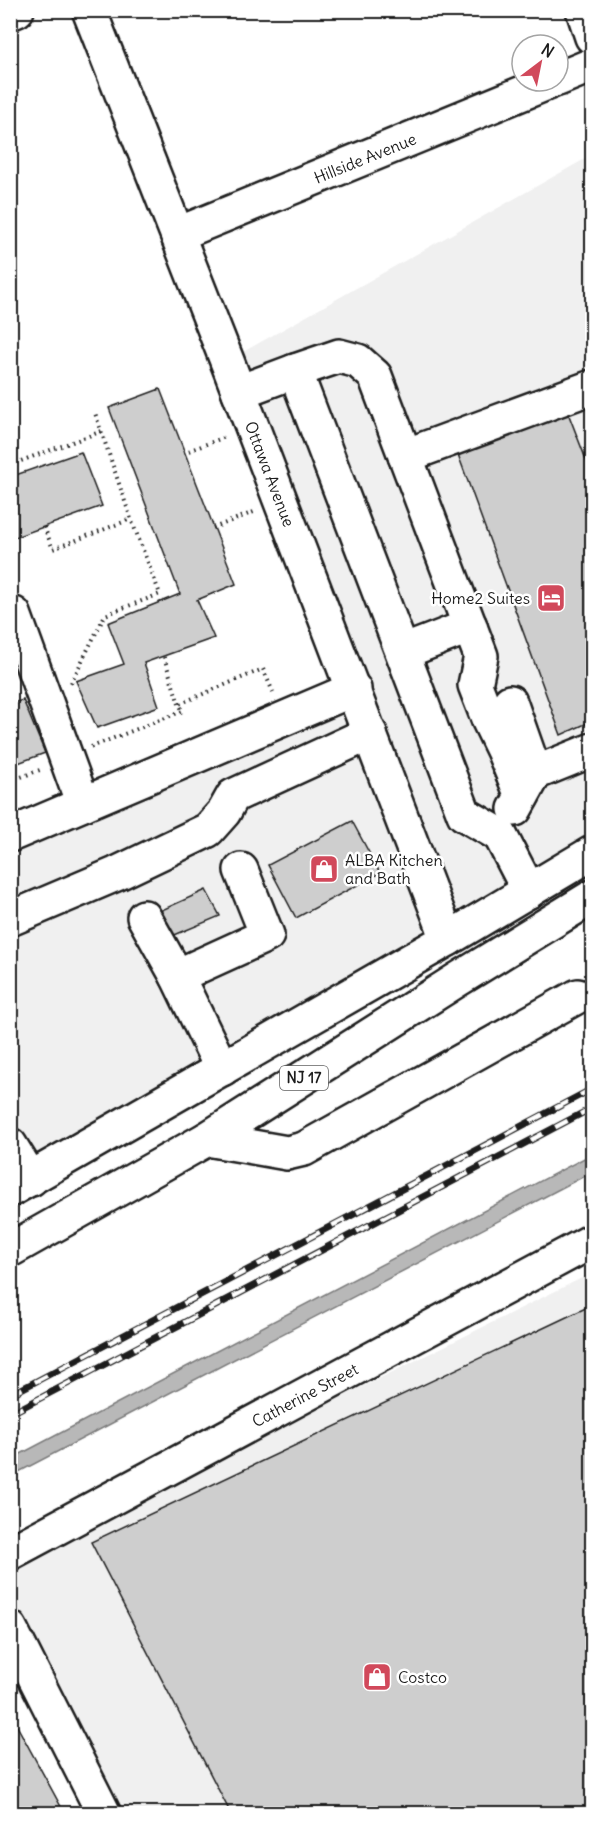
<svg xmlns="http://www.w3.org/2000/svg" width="603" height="1824" viewBox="0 0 603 1824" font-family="Delius,sans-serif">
  <rect width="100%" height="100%" fill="#fff"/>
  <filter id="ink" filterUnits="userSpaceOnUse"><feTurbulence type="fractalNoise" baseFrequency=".0167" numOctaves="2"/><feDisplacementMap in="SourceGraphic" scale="12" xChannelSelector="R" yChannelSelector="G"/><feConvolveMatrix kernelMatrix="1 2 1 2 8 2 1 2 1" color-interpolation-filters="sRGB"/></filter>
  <g filter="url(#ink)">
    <!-- built -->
    <g fill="#f0f0f0">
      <path d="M592 155V832L448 939 11 1181V835L353 689 227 361Z"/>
      <path d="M592 1273V1813H110L11 1625V1561Z"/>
    </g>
    <!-- water -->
    <path fill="#b8b8b8" stroke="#7a7a7a" stroke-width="1.5" d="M592 1154V1172L11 1476V1459Z"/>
    <!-- building -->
    <g fill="#cecece" stroke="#1c1c1c" stroke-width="1.5">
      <path d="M160 389 236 584 197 600 214 638 144 663 159 706 97 728 76 681 124 664 108 623 180 594 109 408Z"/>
      <path d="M565 405 592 475V721L561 735 452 438Z"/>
      <path d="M81 452 102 506 10 539V477Z"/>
      <path d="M23 700 45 753 10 766V704Z"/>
      <path d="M352 821 380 873 296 918 268 865Z"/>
      <path d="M206 890 220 916 165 939 153 914Z"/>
      <path d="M592 1305V1812L590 1814H231L91 1542Z"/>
      <path d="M10 1713 65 1814H10Z"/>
    </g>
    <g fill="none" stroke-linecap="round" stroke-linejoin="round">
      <!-- minor casing -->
      <g stroke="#1c1c1c" stroke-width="38">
        <g id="minor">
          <path d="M89 10 227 361 448 939"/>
          <path d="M583 10 592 37"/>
          <path d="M10 13 17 10"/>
          <path d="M558 79 592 65"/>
          <path d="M178 234 552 81"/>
          <path d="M295 371 339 356 358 361 375 376 481 656 475 685 489 721 503 750 522 796"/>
          <path d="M239 392 295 371 464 814 500 835 529 891"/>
          <path d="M405 456 592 387"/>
          <path d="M14 614 83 804"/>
          <path d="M403 652 470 626"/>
          <path d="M510 702 535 773"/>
          <path d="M515 809 535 773 592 750"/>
          <path d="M10 835 354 689"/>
          <path d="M144 917 177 976"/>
          <path d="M10 919 116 874 208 830 224 812 233 796 370 733"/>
          <path d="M222 1069 177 976 267 935 241 870"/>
          <path d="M207 1139 287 1153 304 1149 578 996"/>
          <path d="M10 1145 31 1179"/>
          <path d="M10 1553 592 1241"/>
          <path d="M10 1628 104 1814"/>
        </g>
      </g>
      <!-- highway casing -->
      <g stroke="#1c1c1c" stroke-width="38">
        <g id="highway">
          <path d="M10 1190 448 939 592 853"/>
          <path d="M10 1250 207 1139 457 980 592 897"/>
        </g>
      </g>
      <!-- path -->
      <g stroke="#1c1c1c" stroke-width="4" stroke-dasharray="1.5 4.5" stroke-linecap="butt">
        <path d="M183 453 225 437"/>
        <path d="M10 465 102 431"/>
        <path d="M44 527 53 549 131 519 95 413"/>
        <path d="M213 528 254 512"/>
        <path d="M164 657 179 704"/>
        <path d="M71 683 105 615 160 594 131 519"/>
        <path d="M91 747 183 711 179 704 263 669 273 692"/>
        <path d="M10 781 40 770"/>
      </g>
      <!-- minor -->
      <use href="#minor" stroke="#fff" stroke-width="33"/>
      <!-- highway -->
      <use href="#highway" stroke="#fff" stroke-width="33"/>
      <!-- rail casing -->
      <g stroke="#1c1c1c" stroke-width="7">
        <g id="rail">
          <path d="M10 1395 592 1089"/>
          <path d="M10 1414 592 1108"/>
        </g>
      </g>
      <!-- rail -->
      <use href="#rail" stroke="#fff" stroke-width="4.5" stroke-dasharray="14" stroke-linecap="butt"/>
    </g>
  </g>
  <!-- icons -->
  <defs>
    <g id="hotel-square" transform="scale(1.5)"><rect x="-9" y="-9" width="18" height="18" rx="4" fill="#d1495b" stroke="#fff"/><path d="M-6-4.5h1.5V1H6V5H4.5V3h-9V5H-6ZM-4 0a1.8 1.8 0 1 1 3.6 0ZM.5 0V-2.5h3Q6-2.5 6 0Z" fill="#fff"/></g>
    <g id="shop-square" transform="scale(1.5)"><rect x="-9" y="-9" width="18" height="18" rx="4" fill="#d1495b" stroke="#fff"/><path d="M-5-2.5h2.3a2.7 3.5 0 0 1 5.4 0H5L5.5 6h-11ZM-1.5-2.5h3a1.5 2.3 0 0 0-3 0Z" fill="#fff"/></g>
  </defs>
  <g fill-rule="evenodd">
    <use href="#hotel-square" x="551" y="598"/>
    <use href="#shop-square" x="324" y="869"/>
    <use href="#shop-square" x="377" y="1677"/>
  </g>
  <g text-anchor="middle" stroke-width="5" stroke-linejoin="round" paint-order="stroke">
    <!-- shield labels -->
    <rect fill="#fff" stroke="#606060" stroke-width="1.5" x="280" y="1066" width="48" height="24" rx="4.5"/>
    <g font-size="15" font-weight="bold" fill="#1c1c1c">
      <text x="304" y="1083">NJ 17</text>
    </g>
    <!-- street labels -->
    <g font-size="16" fill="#1c1c1c" stroke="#fff">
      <text transform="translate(365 158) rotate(-22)" y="6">Hillside Avenue</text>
      <text transform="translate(270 474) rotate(69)" y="6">Ottawa Avenue</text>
      <text transform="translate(305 1395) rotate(-28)" y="6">Catherine Street</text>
    </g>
    <!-- poi labels -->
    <g font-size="16" fill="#1c1c1c" stroke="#fff" text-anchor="start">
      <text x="530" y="604" text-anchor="end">Home2 Suites</text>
      <text x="345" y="866">ALBA Kitchen<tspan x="345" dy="18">and Bath</tspan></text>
      <text x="398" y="1683">Costco</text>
    </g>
  </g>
  <!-- margin -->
  <rect width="603" height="1824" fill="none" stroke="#fff" stroke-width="36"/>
  <rect x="18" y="18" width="567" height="1788" fill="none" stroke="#1c1c1c" stroke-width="2" filter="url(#ink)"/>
  <!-- north arrow -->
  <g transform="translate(540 63) rotate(32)"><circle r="28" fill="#ffffff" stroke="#a4a4a4" stroke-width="1.5"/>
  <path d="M0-4.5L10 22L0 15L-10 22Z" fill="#d1495b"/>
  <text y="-9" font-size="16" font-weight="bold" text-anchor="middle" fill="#1c1c1c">N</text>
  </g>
</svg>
